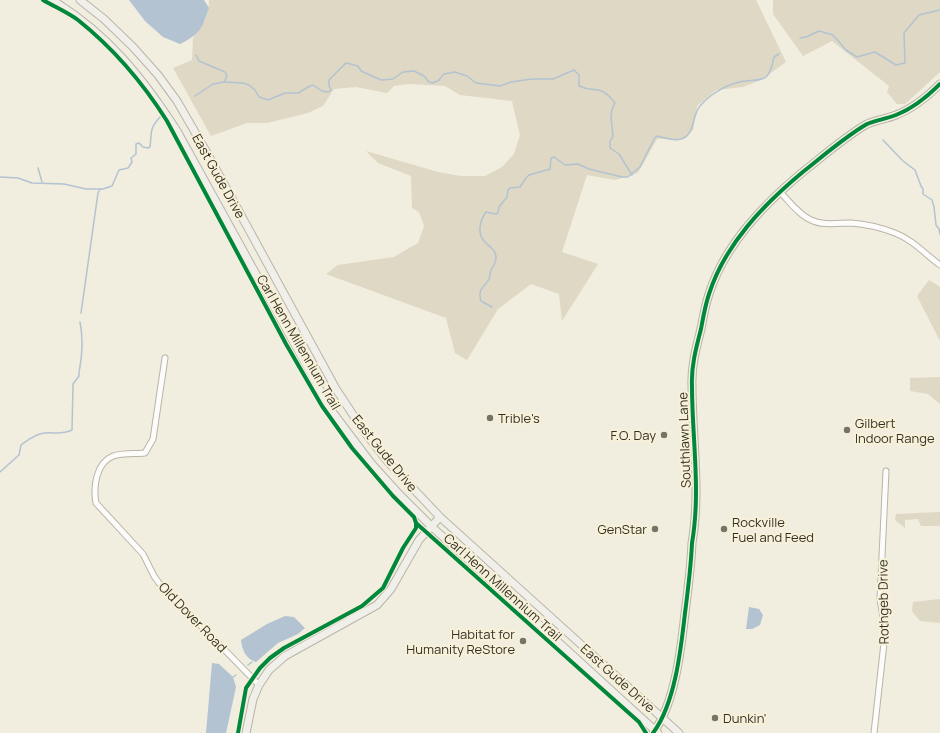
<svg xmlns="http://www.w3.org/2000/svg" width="940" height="733" viewBox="0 0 940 733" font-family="Manrope,sans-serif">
  <rect width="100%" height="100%" fill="#f1eddf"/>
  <!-- green -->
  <g fill="#ded8c4">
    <path d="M209 0H756L786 62 761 80 743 87 716 90 697 106 693 130 683 139H657L638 173 615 180 587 175 562 252 598 264 562 321 559 294 531 284 498 309 467 360 455 353 446 318 326 274 338 265 394 257 418 243 424 226 419 212 412 208 411 176 378 163 366 151 438 172 461 176H485L502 167 514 154 520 135 512 101 460 95 445 86 409 84 394 86 387 93 356 87 334 89 323 106 308 113 267 123H247L211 136 173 68 192 60 193 38C203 26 209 17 209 0Z"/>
    <path d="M773 0H940V72L905 104H897L887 92 889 86 832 41 803 56 773 14Z"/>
    <path d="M929 280 940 287V341L917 296Z"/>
    <path d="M940 377V404L928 394 910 391V378Z"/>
    <path d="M940 512V525L939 526H921L918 519 905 520V528L895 520 896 514Z"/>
    <path d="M940 599V623L920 621 912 611 913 602Z"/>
  </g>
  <!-- water -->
  <g fill="#b3c3d1">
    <path d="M129 0H204L209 8C202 29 200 34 180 44L163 37 145 21Z"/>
    <path d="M749 607 759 609 763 615 760 625 752 629H746Z"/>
    <path d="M285 616 294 617 305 628 298 634 278 643 256 662C246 659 242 650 241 640L267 624Z"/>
    <path d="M212 663 219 664 233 677 236 687 226 733H206Z"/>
  </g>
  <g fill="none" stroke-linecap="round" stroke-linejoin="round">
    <!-- stream -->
    <g stroke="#b3c3d1" stroke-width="1.5">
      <path d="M800 38 806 37 819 31 833 35 846 50 857 57 875 52 896 65 905 63 904 33 919 15 940 10"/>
      <path d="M196 55 199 61 225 72 227 76 224 82"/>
      <path d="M195 96 213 84 224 82 243 83 249 85 255 90 259 97 268 100 285 93H298L310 86 313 85 322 91 328 92 331 90 329 86V80L346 63 358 66 361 71 381 80 393 79 403 72 414 71 424 76 429 82 433 83 439 80 444 74 455 72 467 76 476 83 500 86 511 82 532 79H553L574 70 579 75V86C596 94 600 83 615 103L612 109 611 117 613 137 610 141V148L619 154 632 175"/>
      <path d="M883 140 903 161 915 170 921 186 923 189V194L932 200 934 207 936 225 939 229 940 234"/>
      <path d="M38 168 42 182"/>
      <path d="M0 177 18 178 32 183 64 184 86 189H103L112 186 119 170 128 168 132 162 131 158 136 154V144L139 143 143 147 148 148 150 147C152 132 149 129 160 117"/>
      <path d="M492 307 481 301C477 288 485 287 489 279 490 276 490 273 491 270 493 266 496 263 496 258 496 249 489 247 484 241 477 233 480 220 486 212L496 214 498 213 499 207 507 197 508 190 510 188 520 187 526 178 529 175 550 169 551 158 554 157 565 165 578 164 589 169 622 177H628L640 167 654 139 657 136C666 138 676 142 684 138 695 132 692 115 700 106 711 93 729 83 745 81 752 80 761 81 766 77 772 72 772 64 774 57L779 54"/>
      <path d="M81 313 98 193 100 189"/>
      <path d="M0 472 19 455 21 445C28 440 35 434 44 433 54 432 62 435 72 430L73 386V384L79 376V372C82 357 83 337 80 322"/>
      <path d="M248 665 252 662"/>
      <path d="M233 677 236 675"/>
    </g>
    <!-- street casing -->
    <g stroke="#b8b5aa" stroke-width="7">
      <g id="street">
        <path d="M780 192C789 201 799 215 811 220 823 226 838 223 851 223 865 224 882 228 895 233 913 240 925 254 940 265"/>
        <path d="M165 358 153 439 145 453C135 454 122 453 113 456 96 463 93 487 96 503L143 554 154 576 159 583 259 685"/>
        <path d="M874 733 884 643V623L880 599 886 471"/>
      </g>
    </g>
    <!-- secondary casing -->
    <g stroke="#b8b5aa" stroke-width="9">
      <g id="secondary">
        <path d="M52 0C107 33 143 78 177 131L331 410 371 463 399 494 431 526 658 733"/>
        <path d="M80 0 104 19 133 47 158 75 177 101 207 153 336 389 363 430 388 462 440 517 679 733"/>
        <path d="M246 733 253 699 259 685 269 670 285 656 377 605 391 589 419 540 440 517"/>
        <path d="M653 733C675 704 681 649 685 613 688 590 691 566 692 543 701 491 692 438 692 386 691 367 696 348 701 329 703 318 705 306 709 294 725 244 764 204 804 171 823 156 846 136 867 124 876 120 886 119 896 115 912 109 928 96 940 84"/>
      </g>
    </g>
    <!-- street -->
    <use href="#street" stroke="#fdfcfa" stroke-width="5"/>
    <!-- secondary -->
    <use href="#secondary" stroke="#f0efea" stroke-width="7"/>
    <!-- cycleway casing -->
    <g stroke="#f8f1d8" stroke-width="6">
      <g id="cycleway">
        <path d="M43 0C55 7 67 12 78 20 113 48 143 83 167 121L286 344 322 406 352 448 393 496 414 517 416 523 639 722 646 733"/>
        <path d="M238 733 246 688 260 668 270 658 284 648 362 606 383 588 403 548 416 528V523"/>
        <path d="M653 733C675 704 681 649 685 613 688 590 691 566 692 543 701 491 692 438 692 386 691 367 696 348 701 329 703 318 705 306 709 294 725 244 764 204 804 171 823 156 846 136 867 124 876 120 886 119 896 115 912 109 928 96 940 84"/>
      </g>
    </g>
    <!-- cycleway -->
    <use href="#cycleway" stroke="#00873e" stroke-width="4"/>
  </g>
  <!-- markers -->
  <g fill="#767367" stroke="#f8f1d8" stroke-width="1.5">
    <circle cx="490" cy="418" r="4"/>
    <circle cx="847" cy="430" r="4"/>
    <circle cx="664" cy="435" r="4"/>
    <circle cx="655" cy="529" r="4"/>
    <circle cx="724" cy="529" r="4"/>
    <circle cx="523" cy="641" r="4"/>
    <circle cx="715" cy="718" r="4"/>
  </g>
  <g text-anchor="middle" stroke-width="4" stroke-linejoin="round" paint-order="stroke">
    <!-- street labels -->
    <g font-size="13" fill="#333127" stroke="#f8f1d8">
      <text transform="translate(219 176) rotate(61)" y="5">East Gude Drive</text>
      <text transform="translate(299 342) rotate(60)" y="5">Carl Henn Millennium Trail</text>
      <text transform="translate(684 440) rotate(-92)" y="5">Southlawn Lane</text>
      <text transform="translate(385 453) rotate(51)" y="5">East Gude Drive</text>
      <text transform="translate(503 587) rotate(42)" y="5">Carl Henn Millennium Trail</text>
      <text transform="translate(883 602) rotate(-91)" y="5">Rothgeb Drive</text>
      <text transform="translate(193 617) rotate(46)" y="5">Old Dover Road</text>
      <text transform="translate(618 678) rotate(42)" y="5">East Gude Drive</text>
    </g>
    <!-- poi labels -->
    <g font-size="13" fill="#333127" stroke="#f8f1d8" text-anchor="start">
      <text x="498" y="423">Trible's</text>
      <text x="855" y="428">Gilbert<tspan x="855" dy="15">Indoor Range</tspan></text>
      <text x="656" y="440" text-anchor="end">F.O. Day</text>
      <text x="732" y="527">Rockville<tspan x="732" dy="15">Fuel and Feed</tspan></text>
      <text x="647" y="534" text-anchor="end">GenStar</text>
      <text x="515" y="639" text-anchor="end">Habitat for<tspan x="515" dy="15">Humanity ReStore</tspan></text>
      <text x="723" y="723">Dunkin'</text>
    </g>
  </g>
</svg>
